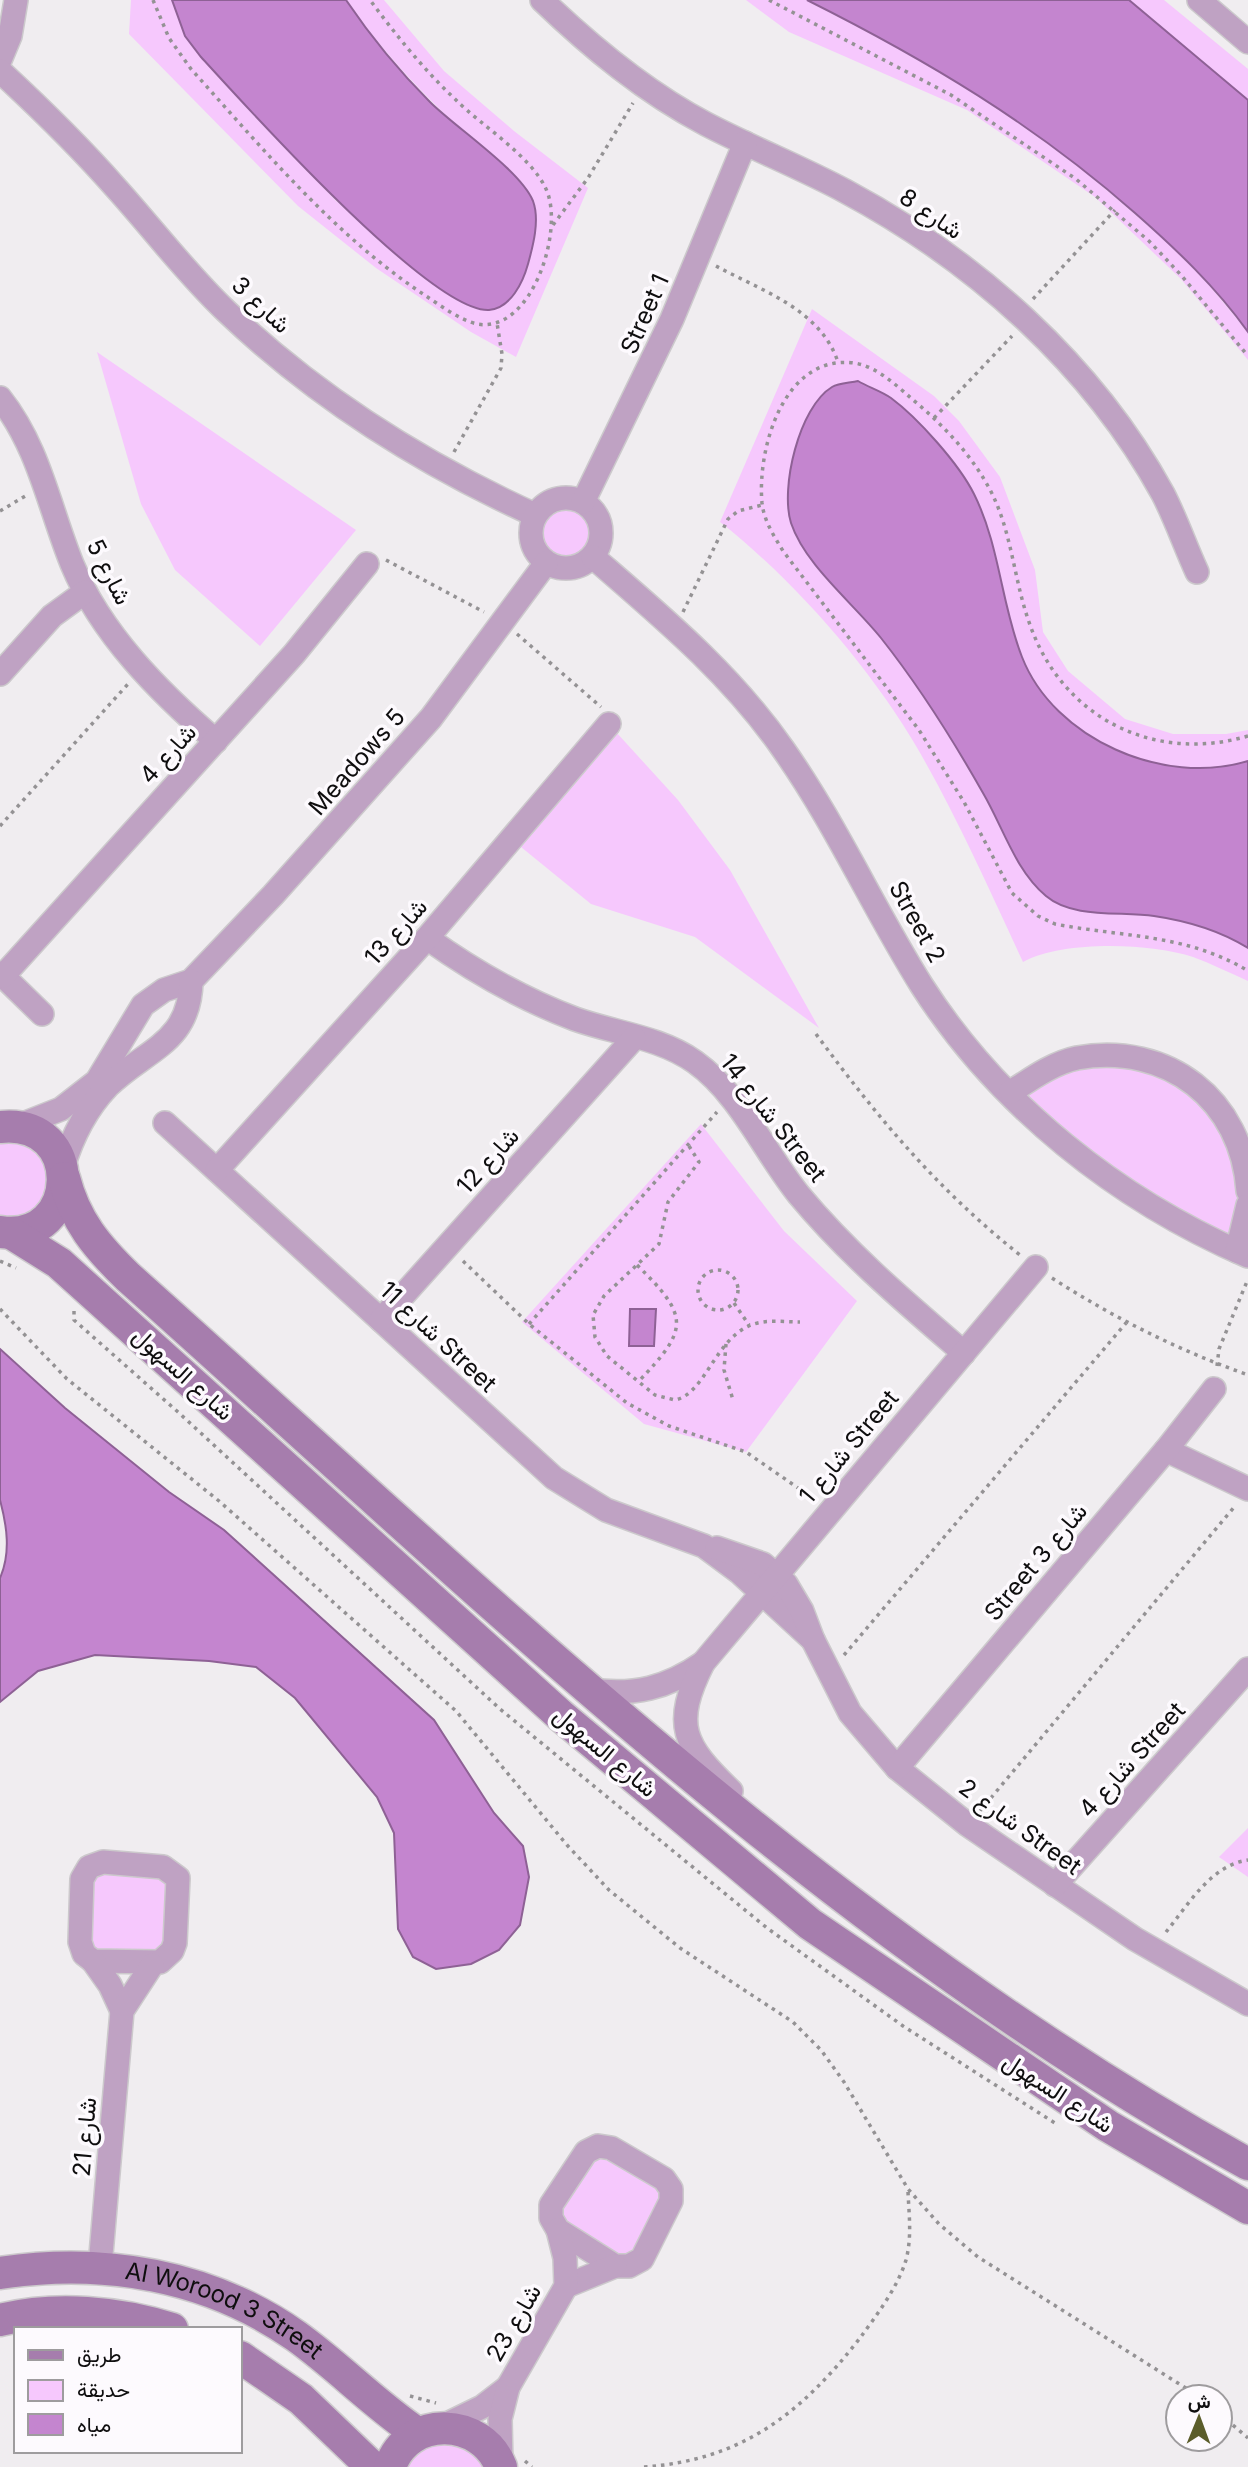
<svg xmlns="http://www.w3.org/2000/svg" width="1248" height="2467" viewBox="0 0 1248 2467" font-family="Inter,Vazirmatn,sans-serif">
  <rect width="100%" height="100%" fill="#f0edf0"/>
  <!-- green -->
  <g fill="#f6c8fd">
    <path d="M131 0H172L185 36 335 200 448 294 471 306 488 310 511 174C449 121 393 67 346 0H384L444 71 514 131 588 188 516 357 471 332 376 268 298 206 129 34Z"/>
    <path d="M746 0H807L933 66 996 104 1048 140 1170 244 1208 284 1248 332V360L1181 279 1095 197 967 110 789 32Z"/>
    <path d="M1129 0H1164L1248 69V100Z"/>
    <path d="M812 309 934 396 959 421 1000 477 1035 570 1043 632 1068 671 1125 719 1173 734H1226L1248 730V981C1230 973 1212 964 1193 957 1151 943 1063 940 1023 962 990 891 958 819 919 751 871 668 795 581 720 522Z"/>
    <path d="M97 352 356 530 260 646 175 570 141 504Z"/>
    <circle cx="566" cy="533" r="24"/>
    <path d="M616 732 678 800 730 870 819 1028 695 937 591 904 521 847Z"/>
    <path d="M1111 1055 1193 1082 1247 1173 1237 1251 1189 1228 1011 1092Z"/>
    <path d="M701 1124 784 1231 857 1301 746 1452 644 1424 522 1322Z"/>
    <path d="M8 1142C69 1149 52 1229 0 1215V1144Z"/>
    <path d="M1248 1828V1877L1219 1857Z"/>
    <path d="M105 1872 160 1875 171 1883 166 1950 98 1955 86 1937 89 1887 97 1874Z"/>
    <path d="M603 2156 657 2187 661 2192C660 2216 641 2248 619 2258L560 2221 562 2206 594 2158Z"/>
    <path d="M437 2441 467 2446 486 2467H404L412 2455Z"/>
  </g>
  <!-- water -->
  <g fill="#c485cf" stroke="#8e6195" stroke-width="2">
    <path d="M172 0H346C371 37 399 71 430 102 456 128 520 170 533 201 540 220 533 246 528 264 523 282 511 308 489 310 431 313 245 105 201 57L185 36Z"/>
    <path d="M807 0H1129L1248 100V332C1216 287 1176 249 1135 213 1034 124 927 60 807 0Z"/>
    <path d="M858 381C868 387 881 391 891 398 918 418 959 464 974 494 1000 546 1001 604 1022 657 1054 739 1164 787 1248 761V948C1219 930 1188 921 1154 916 1121 911 1073 919 1046 896 1015 870 1003 827 983 793 953 740 919 686 881 638 853 603 805 565 791 523 780 488 799 407 832 387 839 383 850 383 858 381Z"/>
    <path d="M630 1309H656L654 1346H629Z"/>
    <path d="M0 1349 65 1408 169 1492 224 1530 434 1720 494 1813 523 1846 529 1877 520 1925 499 1950 471 1964 436 1969 413 1957 398 1929 394 1833 377 1797 295 1698 256 1667 209 1661 95 1655 38 1671 0 1702V1578C11 1553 7 1526 0 1500Z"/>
  </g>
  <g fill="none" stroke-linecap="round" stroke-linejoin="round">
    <!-- street casing -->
    <g stroke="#ccc9cc" stroke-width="26">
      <g id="street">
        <path d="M542 0C592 48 645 92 706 124 752 148 800 167 845 191 974 260 1092 364 1163 494 1176 519 1185 546 1197 572"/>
        <path d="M1199 0 1248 42"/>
        <path d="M0 60 10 36 16 0"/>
        <path d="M0 71C40 108 80 147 116 188 153 229 186 273 226 311 316 397 423 464 535 515"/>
        <path d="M0 398C39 447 49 507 72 564 101 634 159 692 216 741"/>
        <circle cx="566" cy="533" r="35"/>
        <path d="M583 502 672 319 745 143"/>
        <path d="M593 557C661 616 731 674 783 749 836 824 873 908 922 986 999 1106 1118 1200 1248 1256"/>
        <path d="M0 674 52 616 85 592"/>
        <path d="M427 938C473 971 522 999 575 1019 614 1033 660 1037 695 1062 740 1094 765 1153 799 1195 848 1254 906 1303 964 1353"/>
        <path d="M0 973 42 1014"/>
        <path d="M3 976 294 654 367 564"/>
        <path d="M1011 1092C1031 1079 1053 1063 1077 1058 1168 1042 1242 1100 1248 1191"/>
        <path d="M165 1123 554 1478 606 1510 704 1546 739 1572 813 1640"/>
        <path d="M18 1126 61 1109 97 1081 143 1005 164 990 191 981 273 895 431 718 546 563"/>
        <path d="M63 1167C72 1137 86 1109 108 1086 146 1049 190 1043 191 981"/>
        <path d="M217 1170 427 938 609 724"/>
        <path d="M1237 1251 1248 1205"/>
        <path d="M381 1320 634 1038"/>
        <path d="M1166 1450 1248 1489"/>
        <path d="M717 1548 763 1564 786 1584 802 1611 813 1640 850 1713 897 1768 968 1825 1135 1939 1248 2004"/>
        <path d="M591 1690C634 1696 667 1688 703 1663"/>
        <path d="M897 1768 1166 1450 1214 1389"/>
        <path d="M731 1791C683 1745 672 1725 703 1663L1036 1267"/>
        <path d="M103 1862 163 1867 178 1878 175 1943 172 1951 160 1962 93 1961 84 1954 80 1942 82 1879 89 1867Z"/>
        <path d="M1055 1885 1248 1669"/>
        <path d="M93 1961 110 1985 122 2011"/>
        <path d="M598 2146 611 2148 664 2179 671 2189V2201L642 2259 629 2266H615L558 2230 551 2218V2205L586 2152Z"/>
        <path d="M100 2266 122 2011 152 1965"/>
        <path d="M566 2286 615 2266"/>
        <path d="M439 2428 482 2407 508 2387"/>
        <path d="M501 2464 500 2419 508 2387 566 2286 565 2258 558 2230"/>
      </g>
    </g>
    <!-- secondary casing -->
    <g stroke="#ccc9cc" stroke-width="35">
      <g id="secondary">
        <path d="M0 1127C86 1118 81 1243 1 1232"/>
        <path d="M64 1178C75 1221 97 1247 128 1277 483 1594 828 1933 1248 2164"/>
        <path d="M11 1233 59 1263 560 1715 810 1924 1108 2126 1248 2208"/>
        <path id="s1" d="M0 2273C103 2257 209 2275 296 2336 338 2366 374 2404 417 2433"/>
        <path d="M0 2320C55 2306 119 2312 172 2329"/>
        <path d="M240 2357 301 2399 372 2467"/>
        <path d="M390 2467C408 2414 482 2417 501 2467"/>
      </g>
    </g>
    <!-- path -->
    <g stroke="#949294" stroke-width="3.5" stroke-dasharray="3.5 5" stroke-linecap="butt">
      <path d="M153 0 169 38 191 69C264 150 335 236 426 296 441 306 460 320 477 324 532 334 565 229 546 189 531 156 482 126 456 100 424 70 396 35 370 0"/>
      <path d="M769 0 951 95 1076 179 1149 241 1181 275 1248 356"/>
      <path d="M553 225 588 178 633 103"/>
      <path d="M716 266C762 291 820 309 838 362"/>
      <path d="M1033 299 1115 210"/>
      <path d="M934 418 1012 336"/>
      <path d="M454 452 501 368 502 354 497 323"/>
      <path d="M0 511 27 495"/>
      <path d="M386 560 484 612"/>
      <path d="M683 612 728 519 738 511 762 505"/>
      <path d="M517 634 601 707"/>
      <path d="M1248 736C1153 764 1061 717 1029 622 1013 577 1012 529 988 486 969 452 942 424 912 399 896 385 876 366 854 363 784 354 757 448 762 503 764 521 774 536 783 551L919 730 964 802 1012 893 1038 916 1055 924C1122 937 1188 934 1248 971"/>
      <path d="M0 826 128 684"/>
      <path d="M816 1034C878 1118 937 1189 1020 1255"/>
      <path d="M689 1146 699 1162 668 1202 659 1244 604 1296 593 1315 595 1337 607 1356 655 1395 675 1400C705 1394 715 1339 751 1325 766 1319 784 1322 800 1322"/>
      <path d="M0 1261 16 1268"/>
      <path d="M463 1261 529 1324 627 1403 669 1426 746 1452 814 1499"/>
      <path d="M637 1265C690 1317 689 1329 638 1382"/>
      <circle cx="718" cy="1290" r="20"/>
      <path d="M1052 1278C1114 1318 1178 1350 1248 1375"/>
      <path d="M734 1303 749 1325"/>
      <path d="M0 1309 67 1379 219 1501 456 1711 567 1845 609 1890 680 1948 793 2022 821 2050 844 2082 908 2189 939 2224 978 2257 1200 2397"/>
      <path d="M74 1311V1320L178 1412 500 1709 767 1928 903 2026 1058 2125"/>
      <path d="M529 1324 717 1112"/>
      <path d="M726 1344 724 1370 733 1400"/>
      <path d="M1217 1366 1219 1349 1248 1279"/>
      <path d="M844 1655 1126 1323"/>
      <path d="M980 1811 1235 1506"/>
      <path d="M1166 1932C1188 1905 1211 1865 1248 1860"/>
      <path d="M410 2396 436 2403"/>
      <path d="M1220 2414 1248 2438"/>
      <path d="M525 2461 532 2467"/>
      <path d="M644 2467C742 2460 801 2414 860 2338 876 2316 898 2287 906 2260 912 2237 909 2215 908 2192"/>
    </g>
    <!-- street -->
    <use href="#street" stroke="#bfa2c3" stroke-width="23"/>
    <!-- secondary -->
    <use href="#secondary" stroke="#a67dad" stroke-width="32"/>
  </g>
  <g text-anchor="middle" stroke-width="7" stroke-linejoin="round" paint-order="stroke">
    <!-- street labels -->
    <g font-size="24" fill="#0f0e0f" stroke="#fdfafe">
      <text transform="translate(931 214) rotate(34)" y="8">شارع 8</text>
      <text transform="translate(261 305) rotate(43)" y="8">شارع 3</text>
      <text transform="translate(645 314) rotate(-66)" y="8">Street 1</text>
      <text transform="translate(109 572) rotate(63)" y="8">شارع 5</text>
      <text transform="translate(168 754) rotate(-48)" y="8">شارع 4</text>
      <text transform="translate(357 762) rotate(-49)" y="8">Meadows 5</text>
      <text transform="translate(917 922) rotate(61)" y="8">Street 2</text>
      <text transform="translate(396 932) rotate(-48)" y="8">شارع 13</text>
      <text transform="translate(773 1118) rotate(52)" y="8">شارع 14 Street</text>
      <text transform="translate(488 1161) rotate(-48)" y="8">شارع 12</text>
      <text transform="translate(438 1337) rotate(43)" y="8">شارع 11 Street</text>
      <text transform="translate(183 1374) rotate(42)" y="8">شارع السهول</text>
      <text transform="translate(849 1447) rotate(-50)" y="8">شارع 1 Street</text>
      <text transform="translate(1036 1562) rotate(-50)" y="8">Street شارع 3</text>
      <text transform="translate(605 1752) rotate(40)" y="8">شارع السهول</text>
      <text transform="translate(1132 1760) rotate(-48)" y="8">شارع 4 Street</text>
      <text transform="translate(1020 1827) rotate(36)" y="8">شارع 2 Street</text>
      <text transform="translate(1058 2093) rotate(33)" y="8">شارع السهول</text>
      <text transform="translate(85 2137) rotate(-85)" y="8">شارع 21</text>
      <text dy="8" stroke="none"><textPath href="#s1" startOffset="233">Al Worood 3 Street</textPath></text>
      <text transform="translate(514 2323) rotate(-60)" y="8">شارع 23</text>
    </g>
  </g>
  <!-- legend -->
  <rect x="14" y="2327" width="228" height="126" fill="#fdfafe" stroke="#9e9c9e" stroke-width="2"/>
  <rect x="28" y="2350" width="35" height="10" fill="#a67dad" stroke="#9e9c9e" stroke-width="2"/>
  <text x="77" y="2362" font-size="21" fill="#0f0e0f">طريق</text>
  <rect x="28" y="2380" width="35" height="21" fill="#f6c8fd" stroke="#9e9c9e" stroke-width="2"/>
  <text x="77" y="2397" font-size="21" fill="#0f0e0f">حديقة</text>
  <rect x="28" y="2414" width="35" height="21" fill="#c485cf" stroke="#9e9c9e" stroke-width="2"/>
  <text x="77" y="2432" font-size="21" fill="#0f0e0f">مياه</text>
  <!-- north arrow -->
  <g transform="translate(1199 2418) rotate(1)"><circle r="33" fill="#fdfafe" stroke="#9e9c9e" stroke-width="2"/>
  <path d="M0-5L12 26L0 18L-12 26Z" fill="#5b5d2b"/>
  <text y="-10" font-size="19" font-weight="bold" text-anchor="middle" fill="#0f0e0f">ش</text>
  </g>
</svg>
